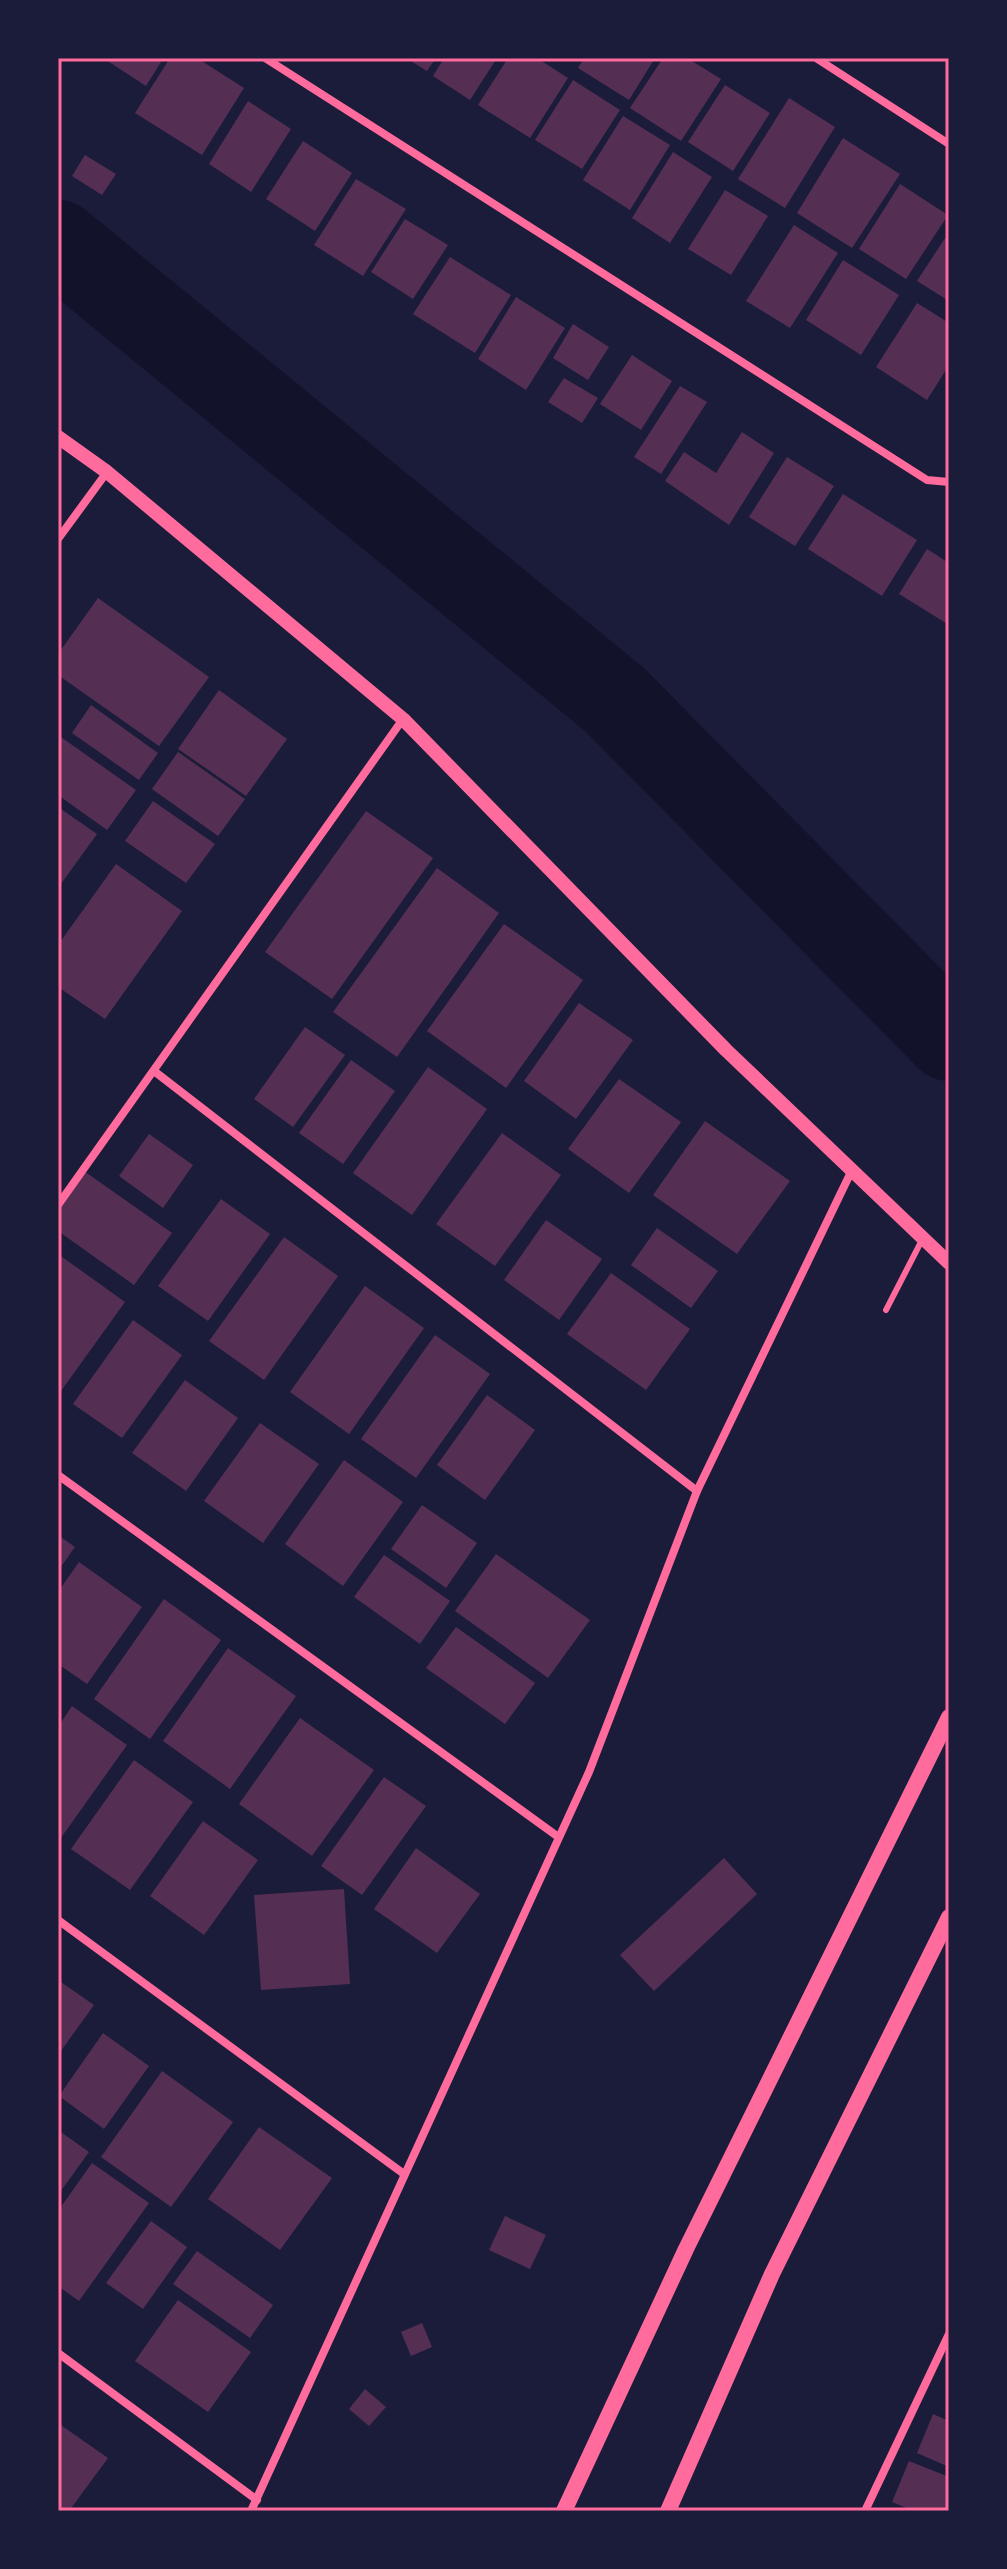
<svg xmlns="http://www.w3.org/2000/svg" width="1007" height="2569" viewBox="0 0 1007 2569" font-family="Overpass,sans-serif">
  <rect width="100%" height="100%" fill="#1b1b3a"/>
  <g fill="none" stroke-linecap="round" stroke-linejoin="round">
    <!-- river -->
    <path stroke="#12122b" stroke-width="86" d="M58 243 615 700 949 1038"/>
  </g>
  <!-- building -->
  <g fill="#542f53">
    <path d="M103 58H154L161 62 146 86Z"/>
    <path d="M170 58H197L244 88 202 155 135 113Z"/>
    <path d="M406 58H436L427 71Z"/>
    <path d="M444 58H497L470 100 433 76Z"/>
    <path d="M508 58H537L568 78 530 138 478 105Z"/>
    <path d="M584 58H655L629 100 578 68Z"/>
    <path d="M663 58H687L721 79 681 141 630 108Z"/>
    <path d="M573 80 620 110 582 169 535 140Z"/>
    <path d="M725 85 770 113 733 171 688 142Z"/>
    <path d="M789 98 835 127 785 208 738 179Z"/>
    <path d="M248 101 291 129 251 192 209 164Z"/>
    <path d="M623 116 670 145 630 210 583 180Z"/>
    <path d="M843 138 900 174 852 248 797 213Z"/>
    <path d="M303 141 352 173 315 231 266 199Z"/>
    <path d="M673 152 712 177 670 243 632 218Z"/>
    <path d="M85 155 116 174 102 195 72 176Z"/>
    <path d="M356 179 406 209 363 276 314 245Z"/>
    <path d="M900 184 948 215 906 279 859 249Z"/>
    <path d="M725 190 768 216 731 275 688 249Z"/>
    <path d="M405 219 448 245 413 299 371 272Z"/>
    <path d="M794 225 838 253 790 328 746 301Z"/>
    <path d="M949 232V301L917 281Z"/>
    <path d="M450 257 511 295 475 353 413 314Z"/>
    <path d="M843 260 899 295 861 355 806 320Z"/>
    <path d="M516 297 565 328 526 390 478 359Z"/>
    <path d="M917 303 949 323V365L927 400 876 367Z"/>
    <path d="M573 324 609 347 588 380 553 358Z"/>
    <path d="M632 355 672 381 641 430 600 404Z"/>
    <path d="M564 378 598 398 582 423 548 402Z"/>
    <path d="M680 386 707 402 661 474 634 457Z"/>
    <path d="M742 432 774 453 729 525 665 481 684 452 716 473Z"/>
    <path d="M787 457 834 486 795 546 749 517Z"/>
    <path d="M843 494 917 540 882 596 808 549Z"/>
    <path d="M927 549 949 563V625L899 594Z"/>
    <path d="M98 598 209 677 159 746 58 675V654Z"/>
    <path d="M219 690 287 739 246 796 178 749Z"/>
    <path d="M91 705 158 753 139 780 72 733Z"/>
    <path d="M58 735 136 790 107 830 58 795Z"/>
    <path d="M178 752 245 799 218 836 152 789Z"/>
    <path d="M153 801 215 844 186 883 125 841Z"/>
    <path d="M58 807 97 834 58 888Z"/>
    <path d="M366 811 433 858 332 999 265 952Z"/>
    <path d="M116 864 182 911 105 1019 58 987V945Z"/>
    <path d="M437 868 499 913 397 1057 333 1012Z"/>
    <path d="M504 924 583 980 506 1088 427 1031Z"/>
    <path d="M579 1003 633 1040 576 1119 524 1081Z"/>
    <path d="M305 1027 345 1055 293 1127 254 1099Z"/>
    <path d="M351 1060 395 1091 343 1164 299 1133Z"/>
    <path d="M428 1067 487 1109 412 1215 353 1173Z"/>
    <path d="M619 1079 681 1122 629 1193 568 1149Z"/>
    <path d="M705 1121 790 1181 737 1254 653 1195Z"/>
    <path d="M502 1133 561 1175 495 1266 436 1224Z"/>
    <path d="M149 1134 193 1165 163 1208 119 1176Z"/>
    <path d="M84 1171 172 1233 134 1285 58 1231V1207Z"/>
    <path d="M221 1199 270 1234 208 1321 158 1286Z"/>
    <path d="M546 1220 602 1259 559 1320 504 1280Z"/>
    <path d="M657 1228 718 1271 691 1308 631 1265Z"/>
    <path d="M284 1237 338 1276 264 1380 209 1341Z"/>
    <path d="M58 1254 125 1302 61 1391 58 1389Z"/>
    <path d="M611 1273 690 1329 646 1390 567 1334Z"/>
    <path d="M365 1286 424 1328 349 1434 290 1392Z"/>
    <path d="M133 1320 182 1355 122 1438 73 1404Z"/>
    <path d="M435 1335 490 1374 416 1478 361 1439Z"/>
    <path d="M185 1380 238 1418 186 1491 132 1453Z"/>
    <path d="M487 1395 535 1430 485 1500 437 1465Z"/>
    <path d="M260 1423 319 1464 263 1543 204 1501Z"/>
    <path d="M344 1460 403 1502 343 1586 285 1544Z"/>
    <path d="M422 1505 477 1543 446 1588 391 1549Z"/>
    <path d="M58 1535 75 1547 58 1571Z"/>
    <path d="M496 1554 590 1620 548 1678 455 1611Z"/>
    <path d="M384 1555 450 1601 420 1644 354 1597Z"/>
    <path d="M79 1562 142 1607 87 1684 58 1664V1592Z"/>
    <path d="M164 1599 221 1640 150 1739 94 1699Z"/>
    <path d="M456 1627 535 1683 505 1724 426 1668Z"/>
    <path d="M228 1648 296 1696 230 1789 163 1741Z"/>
    <path d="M72 1706 127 1745 58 1842V1727Z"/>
    <path d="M300 1718 374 1770 312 1856 239 1804Z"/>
    <path d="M134 1760 193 1802 130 1890 71 1849Z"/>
    <path d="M384 1777 426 1806 362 1895 321 1866Z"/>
    <path d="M203 1821 258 1860 204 1935 150 1896Z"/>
    <path d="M416 1848 480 1894 437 1953 374 1909Z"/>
    <path d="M724 1858 757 1894 654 1991 620 1955Z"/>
    <path d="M344 1889 350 1984 261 1990 254 1895Z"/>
    <path d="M58 1980 94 2005 58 2055Z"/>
    <path d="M103 2033 149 2066 104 2129 59 2096Z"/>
    <path d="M162 2071 233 2122 171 2207 101 2157Z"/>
    <path d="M259 2127 332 2178 280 2250 208 2199Z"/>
    <path d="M58 2130 89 2152 58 2195Z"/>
    <path d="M92 2163 149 2203 79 2301 58 2286V2211Z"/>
    <path d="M505 2216 546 2235 530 2269 489 2250Z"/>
    <path d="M151 2221 187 2247 143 2309 106 2283Z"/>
    <path d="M197 2251 273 2305 250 2338 173 2284Z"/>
    <path d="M178 2300 251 2352 208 2412 135 2361Z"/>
    <path d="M422 2323 432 2347 411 2356 401 2332Z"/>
    <path d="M365 2389 386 2407 369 2426 349 2409Z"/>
    <path d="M933 2414 949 2421V2467L917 2453Z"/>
    <path d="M58 2423 108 2458 69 2511H58Z"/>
    <path d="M909 2461 949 2477V2511H914L892 2502Z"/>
  </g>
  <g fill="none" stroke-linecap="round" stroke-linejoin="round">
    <!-- service -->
    <path stroke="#ff6b9d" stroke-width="6" d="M886 1310 923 1238"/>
    <!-- minor -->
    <g stroke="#ff6b9d" stroke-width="8">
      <path d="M265 58 927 480 949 482"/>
      <path d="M816 58 949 144"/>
      <path d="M58 539 107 472"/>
      <path d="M154 1071 697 1491"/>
      <path d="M58 1205 403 719"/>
      <path d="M58 1475 557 1836"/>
      <path d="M58 1920 404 2174"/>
      <path d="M58 2353 257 2500"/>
      <path d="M251 2511 589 1772 697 1491 852 1170"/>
      <path d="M865 2511 949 2334"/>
    </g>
    <!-- tertiary -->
    <path stroke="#ff6b9d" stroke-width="14" d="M58 437 107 472 403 719 726 1050 949 1263"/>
    <!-- secondary -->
    <g stroke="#ff6b9d" stroke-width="16">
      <path d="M564 2511 686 2249 949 1717"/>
      <path d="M668 2511 772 2274 949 1917"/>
    </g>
  </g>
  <!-- border -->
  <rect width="1007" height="2569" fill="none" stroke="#1b1b3a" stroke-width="120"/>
  <rect x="60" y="60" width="887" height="2449" fill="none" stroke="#ff6b9d" stroke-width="3"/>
</svg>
